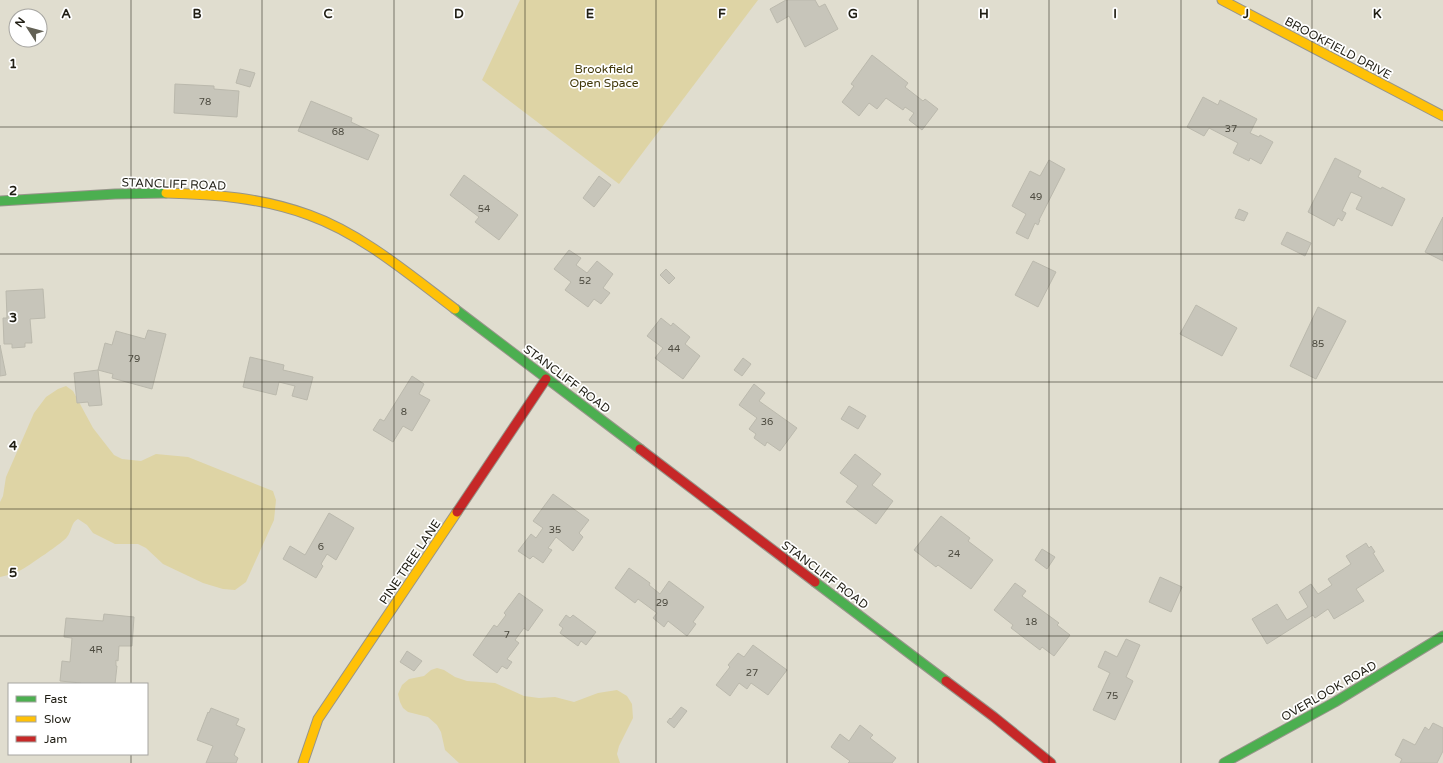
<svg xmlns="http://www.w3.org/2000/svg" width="1443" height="763" viewBox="0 0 1443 763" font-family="'Varela Round',sans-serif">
  <rect width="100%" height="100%" fill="#e0ddcf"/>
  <!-- green -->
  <g fill="#ded4a5">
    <path d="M520 0H758L619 184 482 80Z"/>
    <path d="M66 386 73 391 93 428 114 455 122 459 141 461 156 454 188 457 273 491 276 500 274 520 246 582 235 590 223 589 203 583 163 564 146 548 138 544H115L93 533 87 525 78 519C71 522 72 531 67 537 65 541 27 567 21 570 14 574 7 575 0 577V502L3 496 6 477 34 413 46 397 58 389Z"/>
    <path d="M437 668 444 670 455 677 467 681 495 683 524 696 539 698 555 697 574 702 598 693 617 690 627 696 632 704 633 718 619 746 617 754 620 763H459L445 750 441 732 437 725 428 717 408 712 403 708 400 702 398 694 402 685 409 679 424 676 431 670Z"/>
  </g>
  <!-- building -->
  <g fill="#c7c5ba" stroke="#bbb9ad">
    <path d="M786 0H815L819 7 825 4 838 29 805 47 789 16 777 23 770 9Z"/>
    <path d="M872 55 908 83 905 87 923 101 925 99 938 109 922 130 909 120 914 113 905 107 903 110 886 98 877 109 869 103 859 116 842 102 854 86 851 84Z"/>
    <path d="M240 69 255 73 250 87 236 83Z"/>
    <path d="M175 84 214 86V89L239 91 237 117 174 113Z"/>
    <path d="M1203 97 1218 105 1220 100 1257 119 1250 133 1259 137 1260 135 1273 142 1261 164 1250 158 1249 161 1233 153 1238 143 1209 128 1204 136 1187 127Z"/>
    <path d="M311 101 352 118 351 122 379 135 368 160 298 131Z"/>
    <path d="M1335 158 1361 171 1358 177 1381 189 1382 187 1405 199 1392 226 1356 209 1362 197 1351 192 1342 211 1346 213 1342 221 1338 218 1334 226 1308 212Z"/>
    <path d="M1049 160 1065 169 1039 220H1040L1038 225 1035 223 1028 239 1016 233 1026 214 1012 206 1030 171 1040 176Z"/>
    <path d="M464 175 518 215 499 240 475 222 479 217 450 195Z"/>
    <path d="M599 176 611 185 594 207 583 198Z"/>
    <path d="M1239 209 1248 213 1244 221 1235 218Z"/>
    <path d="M1443 217V261L1425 252Z"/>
    <path d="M1287 232 1311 243 1305 256 1281 244Z"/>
    <path d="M569 250 581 258 576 265 587 273 597 261 613 274 603 288 610 293 601 304 594 299 588 307 565 290 571 282 554 269Z"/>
    <path d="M1033 261 1056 272 1038 307 1015 295Z"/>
    <path d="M666 269 675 278 669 284 660 275Z"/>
    <path d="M43 289 45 318 30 319 32 343H25V347L12 348V344H4L3 318H7L6 291Z"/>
    <path d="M1196 305 1237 328 1222 356 1180 334Z"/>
    <path d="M1318 307 1346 321 1316 379 1290 366Z"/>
    <path d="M661 318 671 326 673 323 690 337 685 344 700 356 683 379 655 358 663 348 647 336Z"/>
    <path d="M148 330 166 334 152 389 112 378 113 374 98 370 105 343 112 345 116 331 145 339Z"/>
    <path d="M0 345 6 375 0 376Z"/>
    <path d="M250 357 284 365 283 370 313 377 307 400 292 396 295 386 279 382 276 395 243 387Z"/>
    <path d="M743 358 751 364 742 376 734 370Z"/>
    <path d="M98 370 102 405 89 406 88 402 77 403 74 373Z"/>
    <path d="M412 376 424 384 419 394 430 400 412 431 403 426 393 442 373 430 380 419 384 421Z"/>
    <path d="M754 384 765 393 759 401 797 428 780 451 767 442 765 446 754 438 756 434 749 429 757 418 739 405Z"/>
    <path d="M849 406 866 416 858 429 841 419Z"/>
    <path d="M855 454 881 474 872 485 893 501 876 524 846 502 858 486 840 473Z"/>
    <path d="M553 494 589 520 579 533 583 537 573 551 556 537 548 548 552 550 543 563 533 556 530 559 518 551 531 534 536 538 543 528 533 521Z"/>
    <path d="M329 513 354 528 336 560 327 554 321 564 323 566 316 578 283 559 290 546 305 555Z"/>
    <path d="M941 516 970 538 968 541 993 560 971 589 938 565 936 567 914 550Z"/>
    <path d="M1366 543 1369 548 1371 546 1375 552 1373 553 1384 571 1356 589 1364 601 1334 619 1328 609 1315 618 1313 615 1267 644 1252 619 1277 604 1287 620 1308 607 1299 592 1311 584 1318 594 1332 585 1328 579 1351 564 1346 556Z"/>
    <path d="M1042 549 1055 557 1047 569 1035 560Z"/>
    <path d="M629 568 650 583 649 585 660 594 669 581 704 607 693 622 696 624 687 636 668 621 664 627 653 618 657 613 638 599 635 603 615 588Z"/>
    <path d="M1160 577 1182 587 1171 612 1149 602Z"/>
    <path d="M1015 583 1026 591 1022 596 1059 623 1057 625 1070 635 1054 656 1042 647 1040 650 1011 628 1013 625 994 610Z"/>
    <path d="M519 593 543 610 528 631 524 628 515 640 519 643 507 659 512 662 507 669 502 666 497 673 473 655 494 625 497 627 506 615 504 613Z"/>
    <path d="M104 614 134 617 132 646H119L118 661 116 660V666H117L115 684H81V683L60 681 62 661 70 662 72 638 64 637 66 618 103 621Z"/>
    <path d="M566 615 570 618 573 615 596 632 586 645 581 641 578 646 560 633 563 628 559 625Z"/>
    <path d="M1126 639 1140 645 1126 677 1133 681 1115 720 1093 710 1110 673 1098 667 1105 651 1117 657Z"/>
    <path d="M753 645 787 670 768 695 751 683 747 689 739 683 730 696 716 685 730 667 728 665 738 653 744 657Z"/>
    <path d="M407 651 422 661 414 671 400 662Z"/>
    <path d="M681 707 687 711 674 728 667 722 670 718 671 719Z"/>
    <path d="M211 708 239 719 236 725 245 729 234 755 238 758 236 763H206L213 746 197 740 208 712 209 713Z"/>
    <path d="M1433 723 1443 728V751L1437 763H1400L1402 759 1395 755 1403 739 1415 745 1425 727 1429 730Z"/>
    <path d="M860 725 873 735 870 738 896 758 892 763H848L850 761 831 747 840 734 849 741Z"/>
  </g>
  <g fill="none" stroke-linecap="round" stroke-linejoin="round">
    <!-- fast casing -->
    <g stroke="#97958a" stroke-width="11">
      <g id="fast">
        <path d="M0 201 115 194 166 193"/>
        <path d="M455 309 640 449"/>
        <path d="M815 582 946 681"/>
        <path d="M1224 763 1335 702 1443 636"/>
      </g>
    </g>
    <!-- slow casing -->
    <g stroke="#97958a" stroke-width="11">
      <g id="slow">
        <path d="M1222 0 1443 116"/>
        <path d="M166 193C214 194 263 198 309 215 362 234 410 275 455 309"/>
        <path d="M303 763 318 719 457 512"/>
      </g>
    </g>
    <!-- jam casing -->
    <g stroke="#97958a" stroke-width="11">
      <g id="jam">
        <path d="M640 449 815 582"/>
        <path d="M457 512 546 379"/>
        <path d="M946 681 994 717 1051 763"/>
      </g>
    </g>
    <!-- fast -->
    <use href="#fast" stroke="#4caf50" stroke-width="9"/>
    <!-- slow -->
    <use href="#slow" stroke="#ffc107" stroke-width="9"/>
    <!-- jam -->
    <use href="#jam" stroke="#c62828" stroke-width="9"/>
  </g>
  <!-- grid -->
  <path fill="none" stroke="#201e14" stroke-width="1" stroke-opacity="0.55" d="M131 0V684M262 0V763M394 0V763M525 0V763M656 0V763M787 0V763M918 0V763M1049 0V763M1181 0V763M1312 0V763M0 127H1443M0 254H1443M0 382H1443M0 509H1443M0 636H1443M131 754V763"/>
  <g text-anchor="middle" stroke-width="3.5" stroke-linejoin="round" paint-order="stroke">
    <!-- number labels -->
    <g font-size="10" fill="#4c4a3f">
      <text x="205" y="105">78</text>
      <text x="1231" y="132">37</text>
      <text x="338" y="135">68</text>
      <text x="1036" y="200">49</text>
      <text x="484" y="212">54</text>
      <text x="585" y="284">52</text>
      <text x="1318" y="347">85</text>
      <text x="674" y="352">44</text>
      <text x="134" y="362">79</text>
      <text x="404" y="415">8</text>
      <text x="767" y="425">36</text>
      <text x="555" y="533">35</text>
      <text x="321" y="550">6</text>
      <text x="954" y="557">24</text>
      <text x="662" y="606">29</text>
      <text x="1031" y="625">18</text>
      <text x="507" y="638">7</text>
      <text x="96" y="653">4R</text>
      <text x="752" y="676">27</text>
      <text x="1112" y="699">75</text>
    </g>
    <!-- street labels -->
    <g font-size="12" fill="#201e14" stroke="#fff">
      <text transform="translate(1338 48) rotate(28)" y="4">BROOKFIELD DRIVE</text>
      <text transform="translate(174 184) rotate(2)" y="4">STANCLIFF ROAD</text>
      <text transform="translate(567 379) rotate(37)" y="4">STANCLIFF ROAD</text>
      <text transform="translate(410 562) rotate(-56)" y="4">PINE TREE LANE</text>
      <text transform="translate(825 575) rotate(37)" y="4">STANCLIFF ROAD</text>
      <text transform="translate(1329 691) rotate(-30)" y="4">OVERLOOK ROAD</text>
    </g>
    <!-- park labels -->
    <g font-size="12" fill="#403708" stroke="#fff">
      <text x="604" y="73">Brookfield<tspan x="604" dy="14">Open Space</tspan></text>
    </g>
  </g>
  <g font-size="13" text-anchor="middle" font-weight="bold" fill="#201e14" stroke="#fff" stroke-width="3.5" stroke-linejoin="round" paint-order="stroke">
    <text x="66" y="18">A</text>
    <text x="197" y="18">B</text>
    <text x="328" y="18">C</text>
    <text x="459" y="18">D</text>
    <text x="590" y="18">E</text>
    <text x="722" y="18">F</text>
    <text x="853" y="18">G</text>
    <text x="984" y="18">H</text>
    <text x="1115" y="18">I</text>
    <text x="1246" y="18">J</text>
    <text x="1377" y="18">K</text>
    <text x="13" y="68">1</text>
    <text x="13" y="195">2</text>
    <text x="13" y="322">3</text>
    <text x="13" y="450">4</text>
    <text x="13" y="577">5</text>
  </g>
  <!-- legend -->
  <rect x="8" y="683" width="140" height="72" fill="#ffffff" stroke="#a6a5a1"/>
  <rect x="16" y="696" width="20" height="6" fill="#4caf50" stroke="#a6a5a1"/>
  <text x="44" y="703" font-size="12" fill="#201e14">Fast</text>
  <rect x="16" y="716" width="20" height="6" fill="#ffc107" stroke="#a6a5a1"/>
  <text x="44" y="723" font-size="12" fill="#201e14">Slow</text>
  <rect x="16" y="736" width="20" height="6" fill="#c62828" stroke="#a6a5a1"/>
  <text x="44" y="743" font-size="12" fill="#201e14">Jam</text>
  <!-- north arrow -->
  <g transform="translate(28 28) rotate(306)"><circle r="19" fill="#ffffff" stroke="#a6a5a1"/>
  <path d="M0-3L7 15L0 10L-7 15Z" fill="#636155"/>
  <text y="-6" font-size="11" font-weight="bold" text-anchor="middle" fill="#201e14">N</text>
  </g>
</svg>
